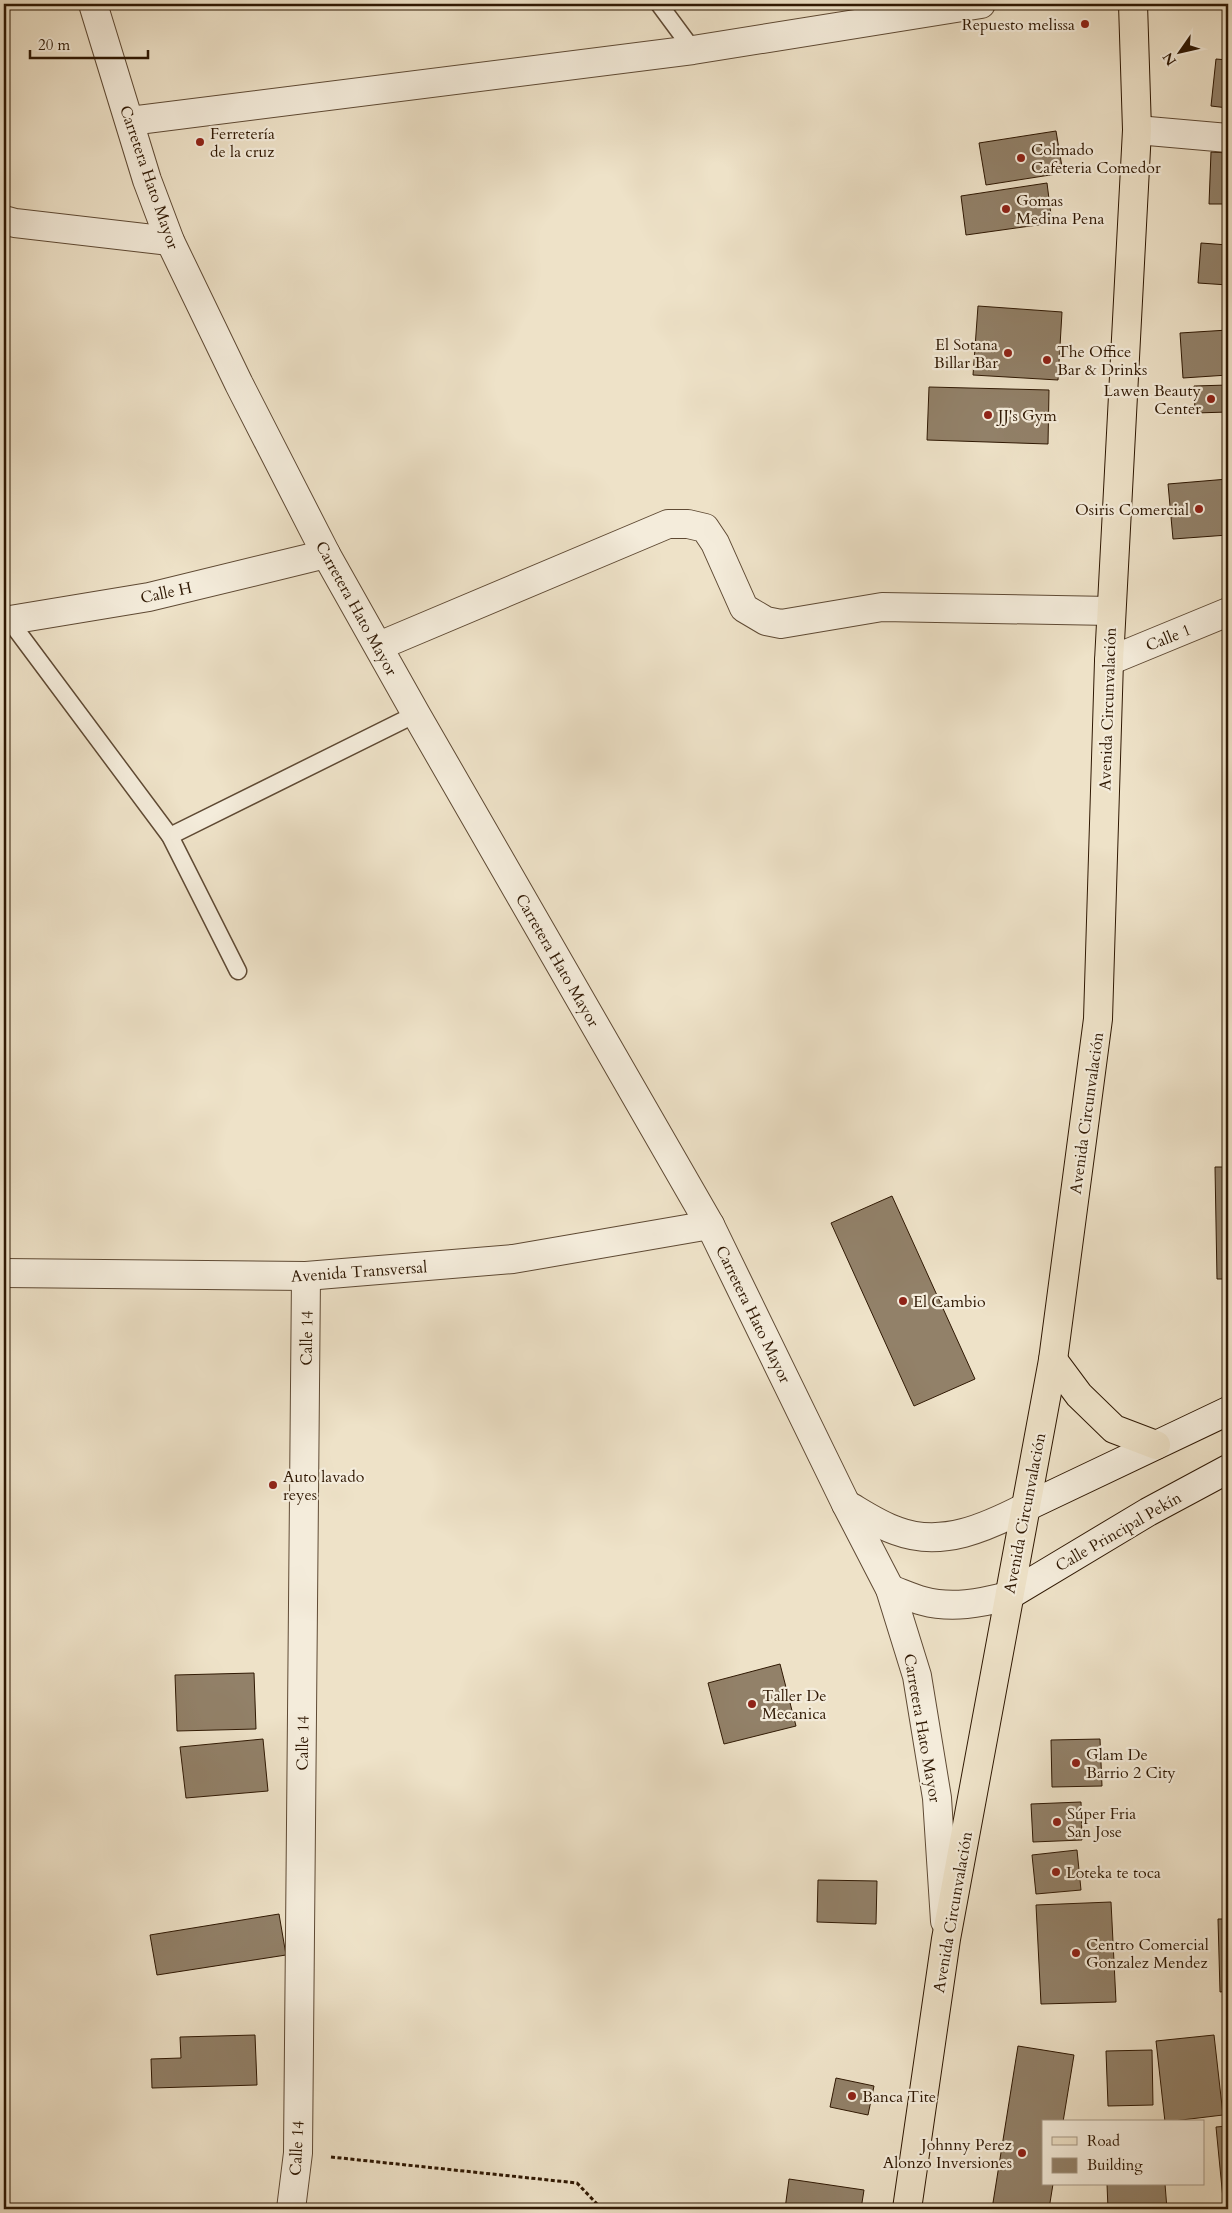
<svg xmlns="http://www.w3.org/2000/svg" width="1232" height="2213" viewBox="0 0 1232 2213" font-family="Cardo,serif">
  <rect width="100%" height="100%" fill="#eee2c8"/>
  <filter id="stains"><feTurbulence type="fractalNoise" baseFrequency=".004" numOctaves="4"/><feColorMatrix values="0 0 0 0 .2 0 0 0 0 .09 0 0 0 0 .02 0 0 0 .5 -.17"/></filter>
  <radialGradient id="worn" r=".72"><stop offset=".6" stop-color="#630" stop-opacity="0"/><stop offset="1" stop-color="#630" stop-opacity=".3"/></radialGradient>
  <!-- building -->
  <g fill="#928169" stroke="#2f1803">
    <path d="M1216 59 1228 60V108L1211 106Z"/>
    <path d="M1056 131 1063 173 986 185 979 143Z"/>
    <path d="M1211 152 1228 153V204H1209Z"/>
    <path d="M1047 183 1052 223 966 235 961 196Z"/>
    <path d="M1201 243 1228 245V285L1198 283Z"/>
    <path d="M978 306 1062 312 1058 380 973 375Z"/>
    <path d="M1228 330V375L1183 378 1180 333Z"/>
    <path d="M1228 385V412L1195 413 1194 386Z"/>
    <path d="M929 387 1049 390 1048 444 927 440Z"/>
    <path d="M1228 479V535L1173 539 1168 484Z"/>
    <path d="M1215 1167H1228V1279H1217Z"/>
    <path d="M892 1196 975 1379 914 1406 831 1223Z"/>
    <path d="M780 1664 796 1726 724 1744 708 1683Z"/>
    <path d="M254 1673 256 1729 177 1731 175 1675Z"/>
    <path d="M263 1739 268 1791 186 1798 180 1747Z"/>
    <path d="M1100 1739 1102 1786 1052 1787 1051 1740Z"/>
    <path d="M1081 1802 1082 1840 1033 1842 1031 1804Z"/>
    <path d="M1077 1850 1081 1890 1036 1894 1032 1855Z"/>
    <path d="M818 1880 877 1881 876 1924 817 1922Z"/>
    <path d="M1111 1902 1116 2002 1041 2004 1036 1905Z"/>
    <path d="M279 1914 286 1955 157 1975 150 1935Z"/>
    <path d="M1218 1919H1228V1991L1220 1992Z"/>
    <path d="M255 2035 257 2085 152 2088 151 2059 181 2058 180 2037Z"/>
    <path d="M1214 2035 1223 2115 1165 2122 1156 2041Z"/>
    <path d="M1018 2046 1074 2055 1063 2122H1043V2184H1053L1049 2209H992Z"/>
    <path d="M1152 2050 1153 2105 1108 2106 1106 2051Z"/>
    <path d="M836 2078 874 2086 868 2115 830 2107Z"/>
    <path d="M1228 2126V2209H1224L1216 2127Z"/>
    <path d="M789 2179 864 2190 861 2209H785Z"/>
    <path d="M1107 2184H1165L1167 2209H1108Z"/>
  </g>
  <g fill="none" stroke-linecap="round" stroke-linejoin="round">
    <!-- service casing -->
    <g stroke="#5f4a34" stroke-width="19">
      <g id="service">
        <path d="M659 4 693 50"/>
        <path d="M9 620 170 836 238 971"/>
        <path d="M170 836 416 714"/>
      </g>
    </g>
    <!-- minor casing -->
    <g stroke="#5f4a34" stroke-width="30">
      <g id="minor">
        <path d="M130 121 693 50 981 4"/>
        <path d="M1137 130 1228 138"/>
        <path d="M4 220 15 223 170 241"/>
        <path d="M4 621 149 597 326 554"/>
        <path d="M379 646 668 524H688L705 528 715 543 744 608 766 621 781 624 882 607 1111 611"/>
        <path d="M1109 661 1228 612"/>
        <path d="M4 1273 306 1276 513 1259 710 1225"/>
        <path d="M291 2209 298 2153 306 1276"/>
      </g>
    </g>
    <!-- tertiary casing -->
    <g stroke="#5f4a34" stroke-width="30">
      <g id="tertiary">
        <path d="M93 4 147 180 170 241 239 384 326 554 416 714 710 1225 846 1504 890 1589 917 1676 937 1798 945 1921"/>
        <path d="M846 1504C863 1514 879 1525 897 1531 942 1548 987 1527 1026 1507"/>
        <path d="M890 1589C901 1593 912 1598 923 1601 952 1609 981 1603 1008 1596"/>
      </g>
    </g>
    <!-- secondary casing -->
    <g stroke="#2f1803" stroke-width="30">
      <g id="secondary">
        <path d="M1026 1507 1228 1411"/>
        <path d="M1008 1596 1148 1512 1228 1469"/>
      </g>
    </g>
    <!-- primary casing -->
    <g stroke="#2f1803" stroke-width="30">
      <g id="primary">
        <path d="M1053 1360 1079 1395 1114 1429 1156 1445"/>
        <path d="M907 2209 946 1939 1053 1360 1098 1019 1109 661 1137 130 1133 4"/>
      </g>
    </g>
    <!-- path -->
    <path stroke="#2f1803" stroke-width="3" stroke-dasharray="4 2.5" stroke-linecap="butt" d="M331 2157 577 2183 597 2204V2209"/>
    <!-- service -->
    <use href="#service" stroke="#f4ecdb" stroke-width="16"/>
    <!-- minor -->
    <use href="#minor" stroke="#f4ecdb" stroke-width="28"/>
    <!-- tertiary -->
    <use href="#tertiary" stroke="#f4ecdb" stroke-width="28"/>
    <!-- secondary -->
    <use href="#secondary" stroke="#f4ecdb" stroke-width="28"/>
    <!-- primary -->
    <use href="#primary" stroke="#eee2c8" stroke-width="28"/>
  </g>
  <!-- markers -->
  <g fill="#8f2418" stroke="#f4ecdb" stroke-width="2">
    <circle cx="1085" cy="24" r="5"/>
    <circle cx="200" cy="142" r="5"/>
    <circle cx="1021" cy="158" r="5"/>
    <circle cx="1006" cy="209" r="5"/>
    <circle cx="1008" cy="353" r="5"/>
    <circle cx="1047" cy="360" r="5"/>
    <circle cx="1211" cy="399" r="5"/>
    <circle cx="988" cy="415" r="5"/>
    <circle cx="1199" cy="509" r="5"/>
    <circle cx="903" cy="1301" r="5"/>
    <circle cx="273" cy="1485" r="5"/>
    <circle cx="752" cy="1704" r="5"/>
    <circle cx="1076" cy="1763" r="5"/>
    <circle cx="1057" cy="1822" r="5"/>
    <circle cx="1056" cy="1872" r="5"/>
    <circle cx="1076" cy="1953" r="5"/>
    <circle cx="852" cy="2096" r="5"/>
    <circle cx="1022" cy="2153" r="5"/>
  </g>
  <g text-anchor="middle" stroke-width="4.5" stroke-linejoin="round" paint-order="stroke">
    <!-- poi labels -->
    <g font-size="16" fill="#2f1803" stroke="#f4ecdb" text-anchor="start">
      <text x="1075" y="30" text-anchor="end">Repuesto melissa</text>
      <text x="210" y="139">Ferretería<tspan x="210" dy="18">de la cruz</tspan></text>
      <text x="1031" y="155">Colmado<tspan x="1031" dy="18">Cafeteria Comedor</tspan></text>
      <text x="1016" y="206">Gomas<tspan x="1016" dy="18">Medina Pena</tspan></text>
      <text x="998" y="350" text-anchor="end">El Sotana<tspan x="998" dy="18">Billar Bar</tspan></text>
      <text x="1057" y="357">The Office<tspan x="1057" dy="18">Bar &amp; Drinks</tspan></text>
      <text x="1201" y="396" text-anchor="end">Lawen Beauty<tspan x="1201" dy="18">Center</tspan></text>
      <text x="998" y="421">JJ's Gym</text>
      <text x="1189" y="515" text-anchor="end">Osiris Comercial</text>
      <text x="913" y="1307">El Cambio</text>
      <text x="283" y="1482">Auto lavado<tspan x="283" dy="18">reyes</tspan></text>
      <text x="762" y="1701">Taller De<tspan x="762" dy="18">Mecanica</tspan></text>
      <text x="1086" y="1760">Glam De<tspan x="1086" dy="18">Barrio 2 City</tspan></text>
      <text x="1067" y="1819">Súper Fria<tspan x="1067" dy="18">San Jose</tspan></text>
      <text x="1066" y="1878">Loteka te toca</text>
      <text x="1086" y="1950">Centro Comercial<tspan x="1086" dy="18">Gonzalez Mendez</tspan></text>
      <text x="862" y="2102">Banca Tite</text>
      <text x="1012" y="2150" text-anchor="end">Johnny Perez<tspan x="1012" dy="18">Alonzo Inversiones</tspan></text>
    </g>
    <!-- street labels -->
    <g font-size="16" fill="#2f1803" stroke="#f4ecdb">
      <text transform="translate(150 177) rotate(71)" y="6">Carretera Hato Mayor</text>
      <text transform="translate(166 592) rotate(-12)" y="6">Calle H</text>
      <text transform="translate(357 608) rotate(61)" y="6">Carretera Hato Mayor</text>
      <text transform="translate(1168 637) rotate(-22)" y="6">Calle 1</text>
      <text transform="translate(1107 709) rotate(-88)" y="6">Avenida Circunvalación</text>
      <text transform="translate(558 960) rotate(60)" y="6">Carretera Hato Mayor</text>
      <text transform="translate(1086 1113) rotate(-82)" y="6">Avenida Circunvalación</text>
      <text transform="translate(359 1271) rotate(-4)" y="6">Avenida Transversal</text>
      <text transform="translate(754 1314) rotate(64)" y="6">Carretera Hato Mayor</text>
      <text transform="translate(306 1338) rotate(-89)" y="6">Calle 14</text>
      <text transform="translate(1024 1513) rotate(-79)" y="6">Avenida Circunvalación</text>
      <text transform="translate(1118 1531) rotate(-30)" y="6">Calle Principal Pekín</text>
      <text transform="translate(923 1728) rotate(80)" y="6">Carretera Hato Mayor</text>
      <text transform="translate(302 1743) rotate(-89)" y="6">Calle 14</text>
      <text transform="translate(952 1912) rotate(-80)" y="6">Avenida Circunvalación</text>
      <text transform="translate(296 2148) rotate(-87)" y="6">Calle 14</text>
    </g>
  </g>
  <!-- margin -->
  <rect width="1232" height="2213" fill="none" stroke="#eee2c8" stroke-width="20"/>
  <rect x="5" y="5" width="1222" height="2203" fill="none" stroke="#2f1803" stroke-width="2.5"/>
  <rect x="10" y="10" width="1212" height="2193" fill="none" stroke="#2f1803"/>
  <!-- legend -->
  <rect x="1042" y="2120" width="162" height="65" fill="#f4ecdb" stroke="#a59785"/>
  <rect x="1052" y="2137" width="25" height="8" fill="#eee2c8" stroke="#a59785"/>
  <text x="1087" y="2146" font-size="15" fill="#2f1803">Road</text>
  <rect x="1052" y="2158" width="25" height="15" fill="#928169" stroke="#a59785"/>
  <text x="1087" y="2170" font-size="15" fill="#2f1803">Building</text>
  <!-- north arrow -->
  <g transform="translate(1180 52) rotate(236)" stroke="#f4ecdb" stroke-width="4" paint-order="stroke">
  <path d="M0-4L9 19L0 12L-9 19Z" fill="#2f1803"/>
  <text y="-8" font-size="14" font-weight="bold" text-anchor="middle" fill="#2f1803">N</text>
  </g>
  <!-- scale -->
  <path d="M30 50v8h118v-8" fill="none" stroke="#2f1803" stroke-width="2.5"/>
  <text x="38" y="50" font-size="15" fill="#2f1803" stroke="#f4ecdb" stroke-width="4" paint-order="stroke">20 m</text>
  <rect width="100%" height="100%" filter="url(#stains)"/>
  <rect width="100%" height="100%" fill="url(#worn)"/>
</svg>
